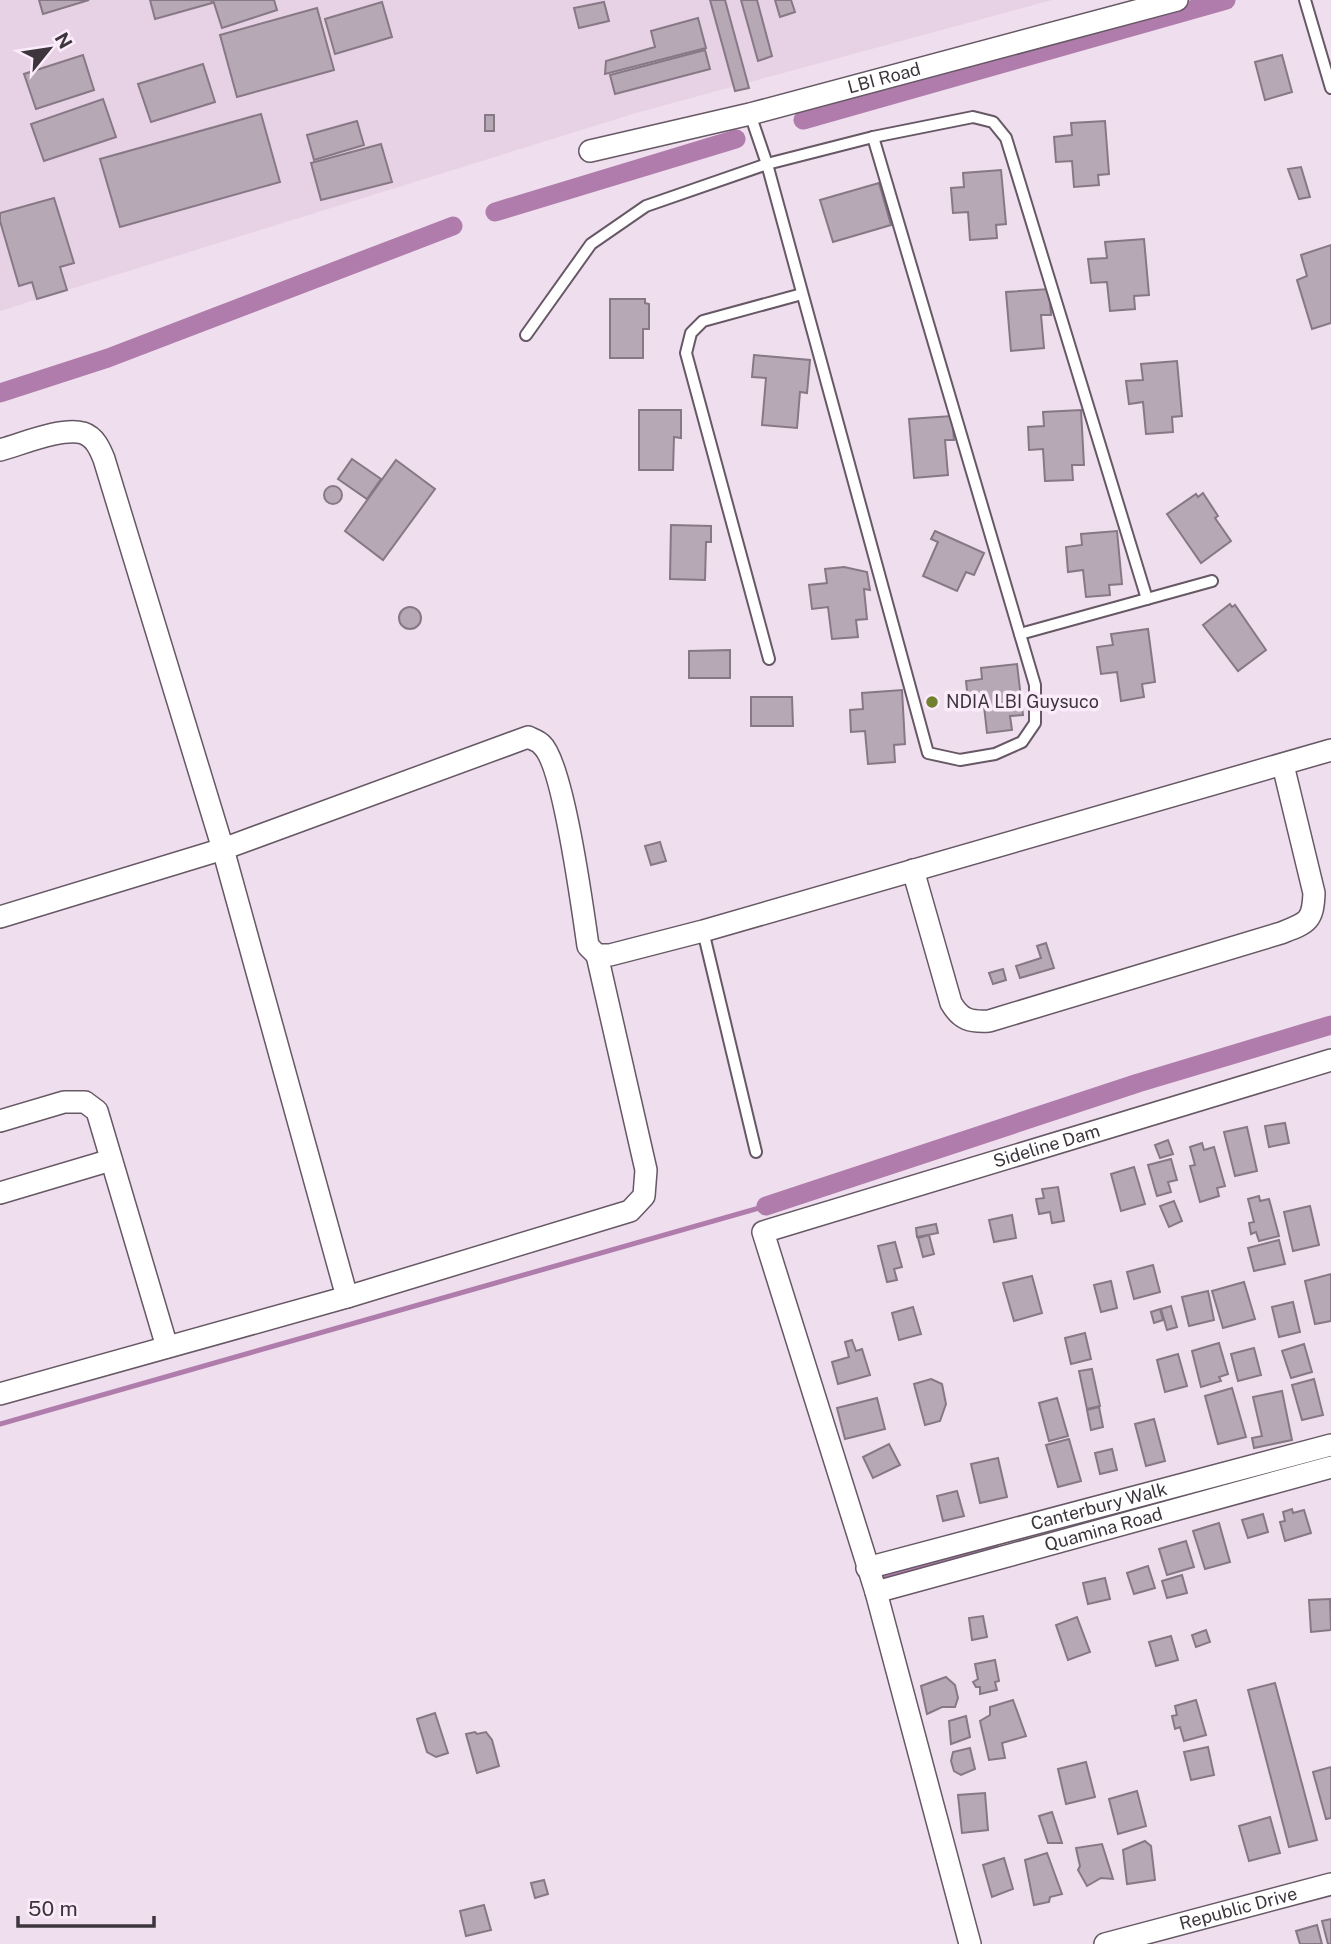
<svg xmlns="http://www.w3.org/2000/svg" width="1331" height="1944" viewBox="0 0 1331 1944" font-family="'Public Sans',sans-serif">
  <rect width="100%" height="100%" fill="#efdeed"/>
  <!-- built -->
  <path fill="#e7d1e5" d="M0 0H1052L636 113 0 311Z"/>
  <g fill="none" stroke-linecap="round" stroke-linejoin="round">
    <!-- stream -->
    <path stroke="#af7cab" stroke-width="5" d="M0 1424 766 1206"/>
    <!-- canal -->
    <g stroke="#af7cab" stroke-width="19">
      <path d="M803 120 1226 0"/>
      <path d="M495 212 736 139"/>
      <path d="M0 393 108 358 453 226"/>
      <path d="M766 1206 1138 1083 1331 1025"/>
      <path d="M875 1578 989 1546"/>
    </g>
  </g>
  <!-- building -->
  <g fill="#b7a8b6" stroke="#877885" stroke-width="2">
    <path d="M39 0H89L43 14Z"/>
    <path d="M150 0H211L212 3 155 19Z"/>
    <path d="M213 0H274L277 10 222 28Z"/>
    <path d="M710 0H725L749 88 735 91Z"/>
    <path d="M741 0H757L772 56 758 61Z"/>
    <path d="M775 0H791L795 12 780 17Z"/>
    <path d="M382 2 392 37 335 54 325 19Z"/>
    <path d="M604 2 609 21 579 28 574 8Z"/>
    <path d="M317 8 334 70 237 97 220 35Z"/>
    <path d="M698 18 706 48 605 74 606 61 655 47 651 31Z"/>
    <path d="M705 50 710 69 615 94 610 75Z"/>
    <path d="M83 55 94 90 36 109 24 74Z"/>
    <path d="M1282 55 1292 92 1265 100 1255 62Z"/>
    <path d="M203 64 215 102 151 122 138 84Z"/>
    <path d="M103 99 116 137 44 161 31 124Z"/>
    <path d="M261 114 280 182 120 227 100 159Z"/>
    <rect x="485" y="115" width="9" height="16"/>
    <path d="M357 121 364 145 314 160 307 135Z"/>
    <path d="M1105 121 1109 174 1098 175 1099 185 1074 187 1072 161 1056 162 1054 137 1072 135 1071 123Z"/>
    <path d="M381 144 392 182 321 200 311 163Z"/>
    <path d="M1301 167 1310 197 1299 199 1288 169Z"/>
    <path d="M1001 170 1006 224 996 225 997 238 970 240 968 212 953 213 951 188 964 187 963 173Z"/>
    <path d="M879 183 891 225 833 242 820 200Z"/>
    <path d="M54 198 74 263 60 267 67 290 37 299 32 282 19 286 0 221V213Z"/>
    <path d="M1144 239 1149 295 1134 296 1135 309 1110 311 1107 282 1091 283 1088 259 1107 258 1105 242Z"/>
    <path d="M1331 245V323L1312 329 1297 280 1307 276 1301 255Z"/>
    <path d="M1049 289 1051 315H1041L1044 348 1011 351 1006 292Z"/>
    <path d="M610 299H645V303L649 304V329H643V358H610Z"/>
    <path d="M754 355 810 360 807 393 800 392 797 428 762 425 766 378 752 377Z"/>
    <path d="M1177 361 1182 416 1172 417 1173 432 1146 434 1143 402 1129 404 1126 381 1143 380 1141 364Z"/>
    <path d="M639 410H681V438L674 437 673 470H639Z"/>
    <path d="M1081 410 1084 465H1072L1073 480 1045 481 1043 449 1029 450 1028 427 1044 426 1043 412Z"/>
    <path d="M952 416 954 440H945L948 475 914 478 909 419Z"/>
    <path d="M352 459 381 479 367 499 338 479Z"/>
    <path d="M396 460 435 489 383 560 345 531Z"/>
    <circle cx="333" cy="495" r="9"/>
    <path d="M1203 493 1218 516 1215 518 1231 541 1201 563 1167 514 1196 494 1198 497Z"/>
    <path d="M671 525 711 526V542H706L705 580 670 579Z"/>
    <path d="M935 531 984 553 974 575 966 572 957 591 923 576 938 542 931 539Z"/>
    <path d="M1117 531 1122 584 1109 585 1110 595 1086 597 1083 570 1068 572 1066 547 1082 545 1081 534Z"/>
    <path d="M844 567 867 572 870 590 864 589 867 619 856 620 858 637 832 639 828 607 812 609 809 585 827 583 825 569Z"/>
    <path d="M1230 604 1232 607 1235 605 1266 650 1238 671 1203 625Z"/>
    <circle cx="410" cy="618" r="11"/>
    <path d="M1148 629 1155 682 1142 684 1144 697 1121 701 1117 672 1101 674 1097 647 1113 645 1111 634Z"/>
    <path d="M730 650V678H689V651Z"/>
    <path d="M1017 664 1023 715 1010 716 1012 730 987 733 984 706 969 708 966 681 982 679 981 668Z"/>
    <path d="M902 690 905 744 894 745 895 762 868 764 865 731 851 732 850 710 863 709 862 693Z"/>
    <path d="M751 697H792L793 726H751Z"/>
    <path d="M660 842 666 861 651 865 645 846Z"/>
    <path d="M1046 943 1054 968 1020 978 1016 966 1041 958 1037 946Z"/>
    <path d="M1003 969 1006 980 993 984 989 973Z"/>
    <path d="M1285 1123 1289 1143 1269 1147 1265 1126Z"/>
    <path d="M1247 1127 1257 1171 1235 1176 1224 1132Z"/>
    <path d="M1168 1140 1173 1154 1160 1158 1155 1145Z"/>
    <path d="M1202 1143 1204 1150 1214 1147 1225 1186 1217 1188 1219 1196 1200 1202 1190 1166 1195 1165 1190 1147Z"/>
    <path d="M1171 1159 1177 1180 1168 1182 1171 1192 1157 1196 1148 1165Z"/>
    <path d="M1134 1167 1145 1204 1121 1211 1111 1174Z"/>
    <path d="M1058 1187 1064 1221 1052 1223 1050 1212 1039 1214 1036 1199 1044 1198 1042 1189Z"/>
    <path d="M1259 1196 1260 1201 1269 1199 1279 1236 1259 1241 1256 1232 1251 1234 1249 1223 1254 1222 1248 1199Z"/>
    <path d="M1174 1201 1182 1221 1169 1227 1160 1206Z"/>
    <path d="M1310 1206 1319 1245 1293 1251 1284 1212Z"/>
    <path d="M1012 1215 1016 1238 994 1242 989 1220Z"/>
    <path d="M936 1224 938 1233 917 1237 916 1228Z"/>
    <path d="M929 1235 934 1254 923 1257 918 1238Z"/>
    <path d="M1279 1240 1285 1264 1254 1271 1248 1248Z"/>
    <path d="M895 1242 902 1267 894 1269 897 1280 887 1282 878 1246Z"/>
    <path d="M1153 1265 1160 1292 1134 1299 1127 1272Z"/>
    <path d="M1331 1274V1321L1315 1324 1305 1281Z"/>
    <path d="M1032 1276 1042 1313 1014 1321 1003 1283Z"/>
    <path d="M1111 1281 1117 1308 1101 1312 1094 1285Z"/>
    <path d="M1244 1282 1255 1319 1223 1328 1212 1291Z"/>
    <path d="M1208 1291 1214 1320 1189 1326 1182 1297Z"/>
    <path d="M1293 1302 1300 1332 1279 1337 1272 1307Z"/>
    <path d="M1171 1306 1177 1327 1167 1330 1161 1309Z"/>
    <path d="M913 1307 921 1334 899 1340 892 1313Z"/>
    <path d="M1160 1309 1163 1320 1154 1323 1151 1312Z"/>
    <path d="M1085 1333 1091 1359 1071 1364 1065 1338Z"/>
    <path d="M852 1340 856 1351 862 1349 870 1375 838 1384 832 1362 849 1357 845 1342Z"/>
    <path d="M1219 1343 1228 1374 1219 1377 1221 1381 1201 1387 1192 1351Z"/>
    <path d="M1304 1344 1312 1372 1291 1378 1282 1351Z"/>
    <path d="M1254 1348 1261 1375 1238 1381 1231 1354Z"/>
    <path d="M1178 1354 1187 1386 1165 1392 1157 1360Z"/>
    <path d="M1092 1369 1100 1406 1087 1409 1079 1371Z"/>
    <path d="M931 1379 942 1384 946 1404 940 1421 925 1425 914 1384Z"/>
    <path d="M1314 1379 1323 1415 1302 1420 1292 1385Z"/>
    <path d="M1232 1388 1246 1437 1218 1444 1205 1396Z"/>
    <path d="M1282 1391 1292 1440 1254 1448 1252 1438 1262 1436 1253 1397Z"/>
    <path d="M877 1398 885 1429 845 1439 837 1408Z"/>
    <path d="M1057 1398 1068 1436 1049 1441 1039 1403Z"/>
    <path d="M1099 1407 1103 1427 1091 1430 1087 1410Z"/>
    <path d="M1154 1419 1165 1461 1146 1466 1135 1424Z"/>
    <path d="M1069 1439 1081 1481 1058 1487 1046 1445Z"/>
    <path d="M889 1444 900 1465 873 1478 863 1457Z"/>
    <path d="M1112 1449 1117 1470 1100 1474 1095 1453Z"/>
    <path d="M998 1458 1007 1497 980 1503 971 1464Z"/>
    <path d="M957 1491 964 1516 943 1521 937 1496Z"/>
    <path d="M1292 1509 1293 1513 1304 1510 1311 1533 1285 1541 1280 1522 1285 1521 1283 1512Z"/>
    <path d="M1263 1514 1268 1532 1248 1538 1242 1520Z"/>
    <path d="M1219 1523 1230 1562 1205 1569 1193 1531Z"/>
    <path d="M1186 1541 1194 1567 1167 1575 1159 1549Z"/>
    <path d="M1148 1566 1155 1588 1134 1594 1127 1573Z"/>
    <path d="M1182 1575 1187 1593 1167 1598 1162 1581Z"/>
    <path d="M1105 1578 1110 1599 1088 1604 1083 1583Z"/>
    <path d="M1330 1599 1331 1630 1311 1632 1309 1600Z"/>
    <path d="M983 1616 987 1637 972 1640 969 1618Z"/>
    <path d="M1077 1617 1090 1652 1068 1660 1056 1625Z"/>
    <path d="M1206 1630 1210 1642 1196 1647 1192 1635Z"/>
    <path d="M1171 1636 1178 1660 1156 1666 1149 1642Z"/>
    <path d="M995 1660 999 1681 995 1682 997 1690 980 1694V1687H976L973 1682 978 1679 975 1664Z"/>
    <path d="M946 1677 955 1685 958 1698 955 1707H942L927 1714 921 1686Z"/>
    <path d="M1275 1683 1317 1840 1289 1847 1248 1690Z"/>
    <path d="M1013 1700 1026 1736 1002 1743 1005 1758 989 1760 980 1721 990 1715V1707Z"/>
    <path d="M1196 1700 1206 1735 1184 1741 1180 1727 1175 1729 1172 1716 1177 1715 1175 1706Z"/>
    <path d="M435 1713 448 1753 436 1757 427 1752 417 1719Z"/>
    <path d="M966 1716 970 1737 951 1744 949 1721Z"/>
    <path d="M475 1732 477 1734 486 1732 492 1740 499 1766 477 1773 466 1734Z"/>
    <path d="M1208 1747 1214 1775 1191 1780 1184 1752Z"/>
    <path d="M970 1748 975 1769 961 1775 954 1771 951 1761 953 1752Z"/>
    <path d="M1086 1762 1095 1797 1066 1804 1058 1769Z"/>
    <path d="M1331 1767V1818L1326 1819 1313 1772Z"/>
    <path d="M1137 1791 1146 1826 1118 1834 1109 1799Z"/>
    <path d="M985 1793 988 1830 962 1833 958 1795Z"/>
    <path d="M1052 1812 1062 1843H1048L1039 1816Z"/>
    <path d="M1270 1817 1280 1853 1249 1861 1239 1826Z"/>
    <path d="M1145 1841 1151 1846 1155 1880 1127 1884 1123 1850Z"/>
    <path d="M1102 1844 1113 1879 1101 1878 1087 1886 1078 1870 1080 1866 1076 1848Z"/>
    <path d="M1047 1853 1062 1894 1050 1897 1049 1902 1034 1905 1025 1860Z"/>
    <path d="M1004 1858 1013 1889 992 1897 983 1865Z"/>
    <path d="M544 1880 548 1894 535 1898 531 1883Z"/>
    <path d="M484 1905 491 1930 466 1936 460 1911Z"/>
    <path d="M1331 1919V1944H1328L1322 1921Z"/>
    <path d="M1317 1925 1322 1944H1300L1296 1931Z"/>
  </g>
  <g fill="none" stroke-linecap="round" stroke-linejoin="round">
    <!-- lane casing -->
    <g stroke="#665865" stroke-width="14">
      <g id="lane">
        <path d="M1305 0 1331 88"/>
        <path d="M750 114 767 164 928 753 960 760 995 754 1022 742 1035 723V685L873 137"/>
        <path d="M526 335 591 244 646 206 767 164 873 137 973 117 993 122 1006 138 1147 599"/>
        <path d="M1020 634 1212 581"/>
        <path d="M769 659 686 353 691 333 703 321 802 294"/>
        <path d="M703 931 756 1152"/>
      </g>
    </g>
    <!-- street casing -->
    <g stroke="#665865" stroke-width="24">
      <g id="street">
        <path id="s1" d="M590 151 750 114 1177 0"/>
        <path d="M0 450C22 444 62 427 83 433 95 437 100 449 104 459L223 849 347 1297"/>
        <path d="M913 870 951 1003C961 1020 970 1022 989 1021L1281 933C1307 923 1313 922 1314 893L1283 765"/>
        <path d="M0 917 223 849 528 737C532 739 539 741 542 745 563 764 583 911 588 946L597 955H610L703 931 1331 750"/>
        <path d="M0 1121 64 1102H85L97 1111 167 1347"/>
        <path d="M0 1193 111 1160"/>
        <path d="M0 1394 347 1297 630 1211 644 1196 646 1170 597 955"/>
        <path id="s2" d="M867 1568 1331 1445"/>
        <path id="s3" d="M876 1592 1331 1467"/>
        <path id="s4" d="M970 1944 876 1592 763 1232 1331 1060"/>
        <path id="s5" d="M1105 1944 1331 1884"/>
      </g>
    </g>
    <!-- lane -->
    <use href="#lane" stroke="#fff" stroke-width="10"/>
    <!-- street -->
    <use href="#street" stroke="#fff" stroke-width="21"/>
  </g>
  <!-- markers -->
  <circle fill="#72812f" stroke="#fcecfb" stroke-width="2.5" cx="932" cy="702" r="7"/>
  <g text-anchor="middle" stroke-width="7" stroke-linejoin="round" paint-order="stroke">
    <!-- street labels -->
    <g font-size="18" fill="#3c363c" stroke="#fcecfb">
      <text dy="6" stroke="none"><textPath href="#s1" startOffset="303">LBI Road</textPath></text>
      <text dy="6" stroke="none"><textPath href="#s4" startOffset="1038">Sideline Dam</textPath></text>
      <text dy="6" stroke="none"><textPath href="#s2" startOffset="240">Canterbury Walk</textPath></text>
      <text dy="6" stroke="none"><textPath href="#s3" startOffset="236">Quamina Road</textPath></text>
      <text dy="6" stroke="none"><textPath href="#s5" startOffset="138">Republic Drive</textPath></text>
    </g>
    <!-- poi labels -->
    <g font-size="18" fill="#3c363c" stroke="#fcecfb" text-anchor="start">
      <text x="946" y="708">NDIA LBI Guysuco</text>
    </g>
  </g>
  <!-- north arrow -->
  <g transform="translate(49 49) rotate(60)" stroke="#fcecfb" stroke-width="5" paint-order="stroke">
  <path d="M0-5L12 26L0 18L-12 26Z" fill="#3c363c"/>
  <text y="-10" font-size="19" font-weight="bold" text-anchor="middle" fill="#3c363c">N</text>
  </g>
  <!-- scale -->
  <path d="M18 1916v10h136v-10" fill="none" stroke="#3c363c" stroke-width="3.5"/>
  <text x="28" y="1916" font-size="21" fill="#3c363c" stroke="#fcecfb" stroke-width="5" paint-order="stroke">50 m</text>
</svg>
